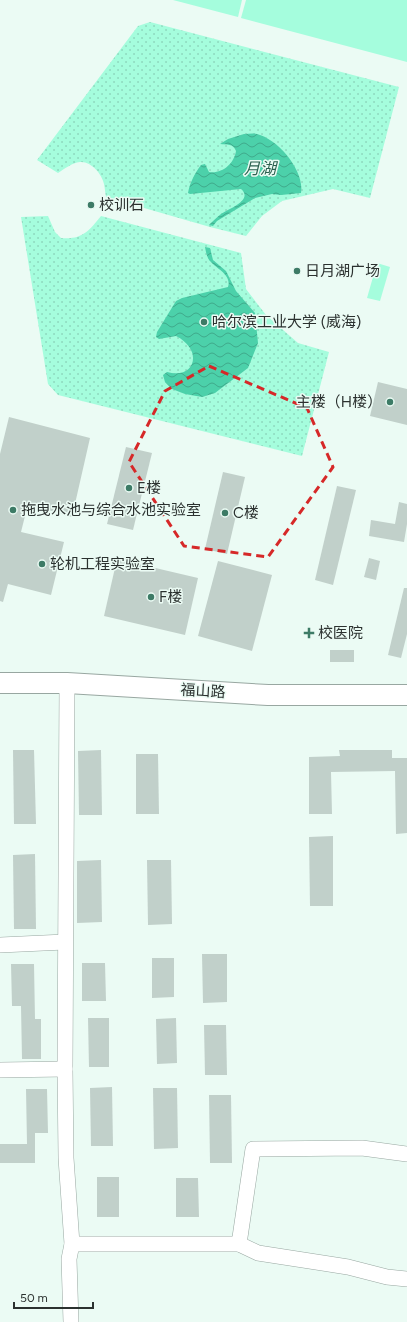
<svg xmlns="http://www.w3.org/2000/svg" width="407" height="1322" viewBox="0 0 407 1322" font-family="Figtree,'Noto Sans SC',sans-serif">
  <defs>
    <pattern id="park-dots" width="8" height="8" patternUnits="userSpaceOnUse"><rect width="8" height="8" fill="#a5fddd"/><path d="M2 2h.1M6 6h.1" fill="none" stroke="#8ed9be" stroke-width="1.8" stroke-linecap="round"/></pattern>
    <pattern id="water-waves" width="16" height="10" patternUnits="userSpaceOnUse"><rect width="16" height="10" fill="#4cd1aa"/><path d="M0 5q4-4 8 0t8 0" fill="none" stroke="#3faa8b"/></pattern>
  </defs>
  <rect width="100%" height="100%" fill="#ebfbf4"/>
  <!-- green -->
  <g fill="#a5fddd">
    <path d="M173 0H242L238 17Z"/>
    <path d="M246 0H407V62L241 18Z"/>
    <path d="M377 263 390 267 380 301 367 298Z"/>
  </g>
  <!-- park -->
  <g fill="url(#park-dots)">
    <path d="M150 22 399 87 370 198 333 189 282 201 262 216 246 236 210 227 106 197C105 193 105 188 104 184 102 174 91 161 80 162 72 163 64 169 58 173L37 160 138 26Z"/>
    <path d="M48 216 55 232 61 238C82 240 89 231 101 216L241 253 246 289 266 315 298 343 329 352 302 456 58 395 48 384 21 217Z"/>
  </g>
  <!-- water -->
  <g fill="url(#water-waves)">
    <path d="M244 134C248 134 253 133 257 134 278 139 305 171 301 193L281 195 272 194 255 198 217 221 213 226 209 225C213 221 217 217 221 214 228 209 254 200 241 189L190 194 188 193C190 182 195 173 201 165L205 164 209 172C222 174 234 164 236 151 233 143 227 145 220 144L228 139Z"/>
    <path d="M205 247 210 248 213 260 226 271 236 291 255 313 258 343 248 368 215 393 202 397 185 394 172 389 165 382 163 375 167 372C195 380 204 350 176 336L159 339 156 337 157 332 176 301 182 298 228 287C232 275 217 269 211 262 207 259 206 252 205 247Z"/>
  </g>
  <!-- building -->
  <g fill="#c1d0ca">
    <path d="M378 382 407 389V425L370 416Z"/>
    <path d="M9 417 90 438 72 517 28 504 21 532 64 542 51 595 8 584 3 602 0 601V454Z"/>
    <path d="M126 447 152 453 133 530 107 524Z"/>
    <path d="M223 472 245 477 227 554 205 549Z"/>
    <path d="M337 486 356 490 333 585 315 580Z"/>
    <path d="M399 502 407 504V524L404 542 369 536 371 520 395 524Z"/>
    <path d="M369 558 380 561 376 580 364 577Z"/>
    <path d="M117 559 198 578 185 635 104 616Z"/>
    <path d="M218 561 272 575 252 651 198 636Z"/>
    <path d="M404 588H407V634L401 658 388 655Z"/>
    <rect x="330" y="650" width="24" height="12"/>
    <path d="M13 750H34L36 824H14Z"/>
    <path d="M101 750 102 815H79L78 751Z"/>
    <path d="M339 750H392V758H407V833L396 834 395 771 331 772 332 814H309V757L340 756Z"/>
    <path d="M136 754H158L159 814H136Z"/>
    <path d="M333 836V906H310L309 837Z"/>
    <path d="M35 854 36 929H14L13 855Z"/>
    <path d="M101 860 102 922 77 923V861Z"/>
    <path d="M147 860H171L172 924 148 925Z"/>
    <path d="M202 954H227V1002L203 1003Z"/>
    <path d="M152 958H174V997L152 998Z"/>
    <path d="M82 963H105L106 1001H82Z"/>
    <path d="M11 964H34L35 1019H41V1059H22L21 1006H12Z"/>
    <path d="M88 1018H109V1067H89Z"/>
    <path d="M176 1018 177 1063 157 1064 156 1019Z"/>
    <path d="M204 1025H226L227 1075H205Z"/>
    <path d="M112 1087 113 1146H91L90 1088Z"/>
    <path d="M153 1088H177L178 1148 154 1149Z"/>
    <path d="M26 1089H47L48 1133H35V1163H0V1144H27Z"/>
    <path d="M209 1095H231L232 1163H210Z"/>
    <rect x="97" y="1177" width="22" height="40"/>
    <path d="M176 1178H198L199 1217H176Z"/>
  </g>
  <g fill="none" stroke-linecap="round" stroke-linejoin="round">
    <!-- minor casing -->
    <g stroke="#98a7a1" stroke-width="16">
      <g id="minor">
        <path d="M67 683 65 1069 66 1158 72 1244 69 1259 71 1322"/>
        <path d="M0 945 65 942"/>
        <path d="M0 1070 65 1069"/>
        <path d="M72 1244H239L258 1253 348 1267 387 1277 407 1279"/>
        <path d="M239 1244 253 1149 362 1148 407 1154"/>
      </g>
    </g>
    <!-- major casing -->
    <g stroke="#98a7a1" stroke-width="22">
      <path id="major" d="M0 683H67L268 695H407"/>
    </g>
    <!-- minor -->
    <use href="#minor" stroke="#fff" stroke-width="15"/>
    <!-- major -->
    <use href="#major" stroke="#fff" stroke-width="20"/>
  </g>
  <!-- marked area -->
  <path fill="none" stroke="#d62828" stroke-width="3" stroke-dasharray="8 5" stroke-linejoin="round" d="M209 366 307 408 333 467 268 557 184 546 129 462 165 391Z"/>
  <!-- markers -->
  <g fill="#3d7b66" stroke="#ebfbf4" stroke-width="1.5">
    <circle cx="91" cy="205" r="4"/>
    <circle cx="297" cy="271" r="4"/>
    <circle cx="204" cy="322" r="4"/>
    <circle cx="390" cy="402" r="4"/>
    <circle cx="129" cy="488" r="4"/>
    <circle cx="13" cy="510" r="4"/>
    <circle cx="225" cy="513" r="4"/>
    <circle cx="42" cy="564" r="4"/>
    <circle cx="151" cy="597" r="4"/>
    <path d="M307 627h4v4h4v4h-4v4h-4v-4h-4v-4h4z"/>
  </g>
  <g text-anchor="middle" stroke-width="3" stroke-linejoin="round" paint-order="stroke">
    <!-- poi labels -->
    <g font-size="15" fill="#2b312f" stroke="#ebfbf4" text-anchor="start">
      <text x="99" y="210">校训石</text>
      <text x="305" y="276">日月湖广场</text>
      <text x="212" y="327">哈尔滨工业大学 (威海)</text>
      <text x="382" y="407" text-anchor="end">主楼（H楼）</text>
      <text x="137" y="493">E楼</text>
      <text x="21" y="515">拖曳水池与综合水池实验室</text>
      <text x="233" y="518">C楼</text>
      <text x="50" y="569">轮机工程实验室</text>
      <text x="159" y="602">F楼</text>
      <text x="318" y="638">校医院</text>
    </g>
    <!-- street labels -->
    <g font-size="15" fill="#2b312f" stroke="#ebfbf4">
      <text transform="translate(203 691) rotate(3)" y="5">福山路</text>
    </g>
    <!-- water labels -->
    <g font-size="16" font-style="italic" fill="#2b604f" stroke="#ebfbf4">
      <text x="260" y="174">月湖</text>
    </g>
  </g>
  <!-- scale -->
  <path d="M14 1302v6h79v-6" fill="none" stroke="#2b312f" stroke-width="2"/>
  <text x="20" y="1302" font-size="12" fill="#2b312f" stroke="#ebfbf4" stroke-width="3" paint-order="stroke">50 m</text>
</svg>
